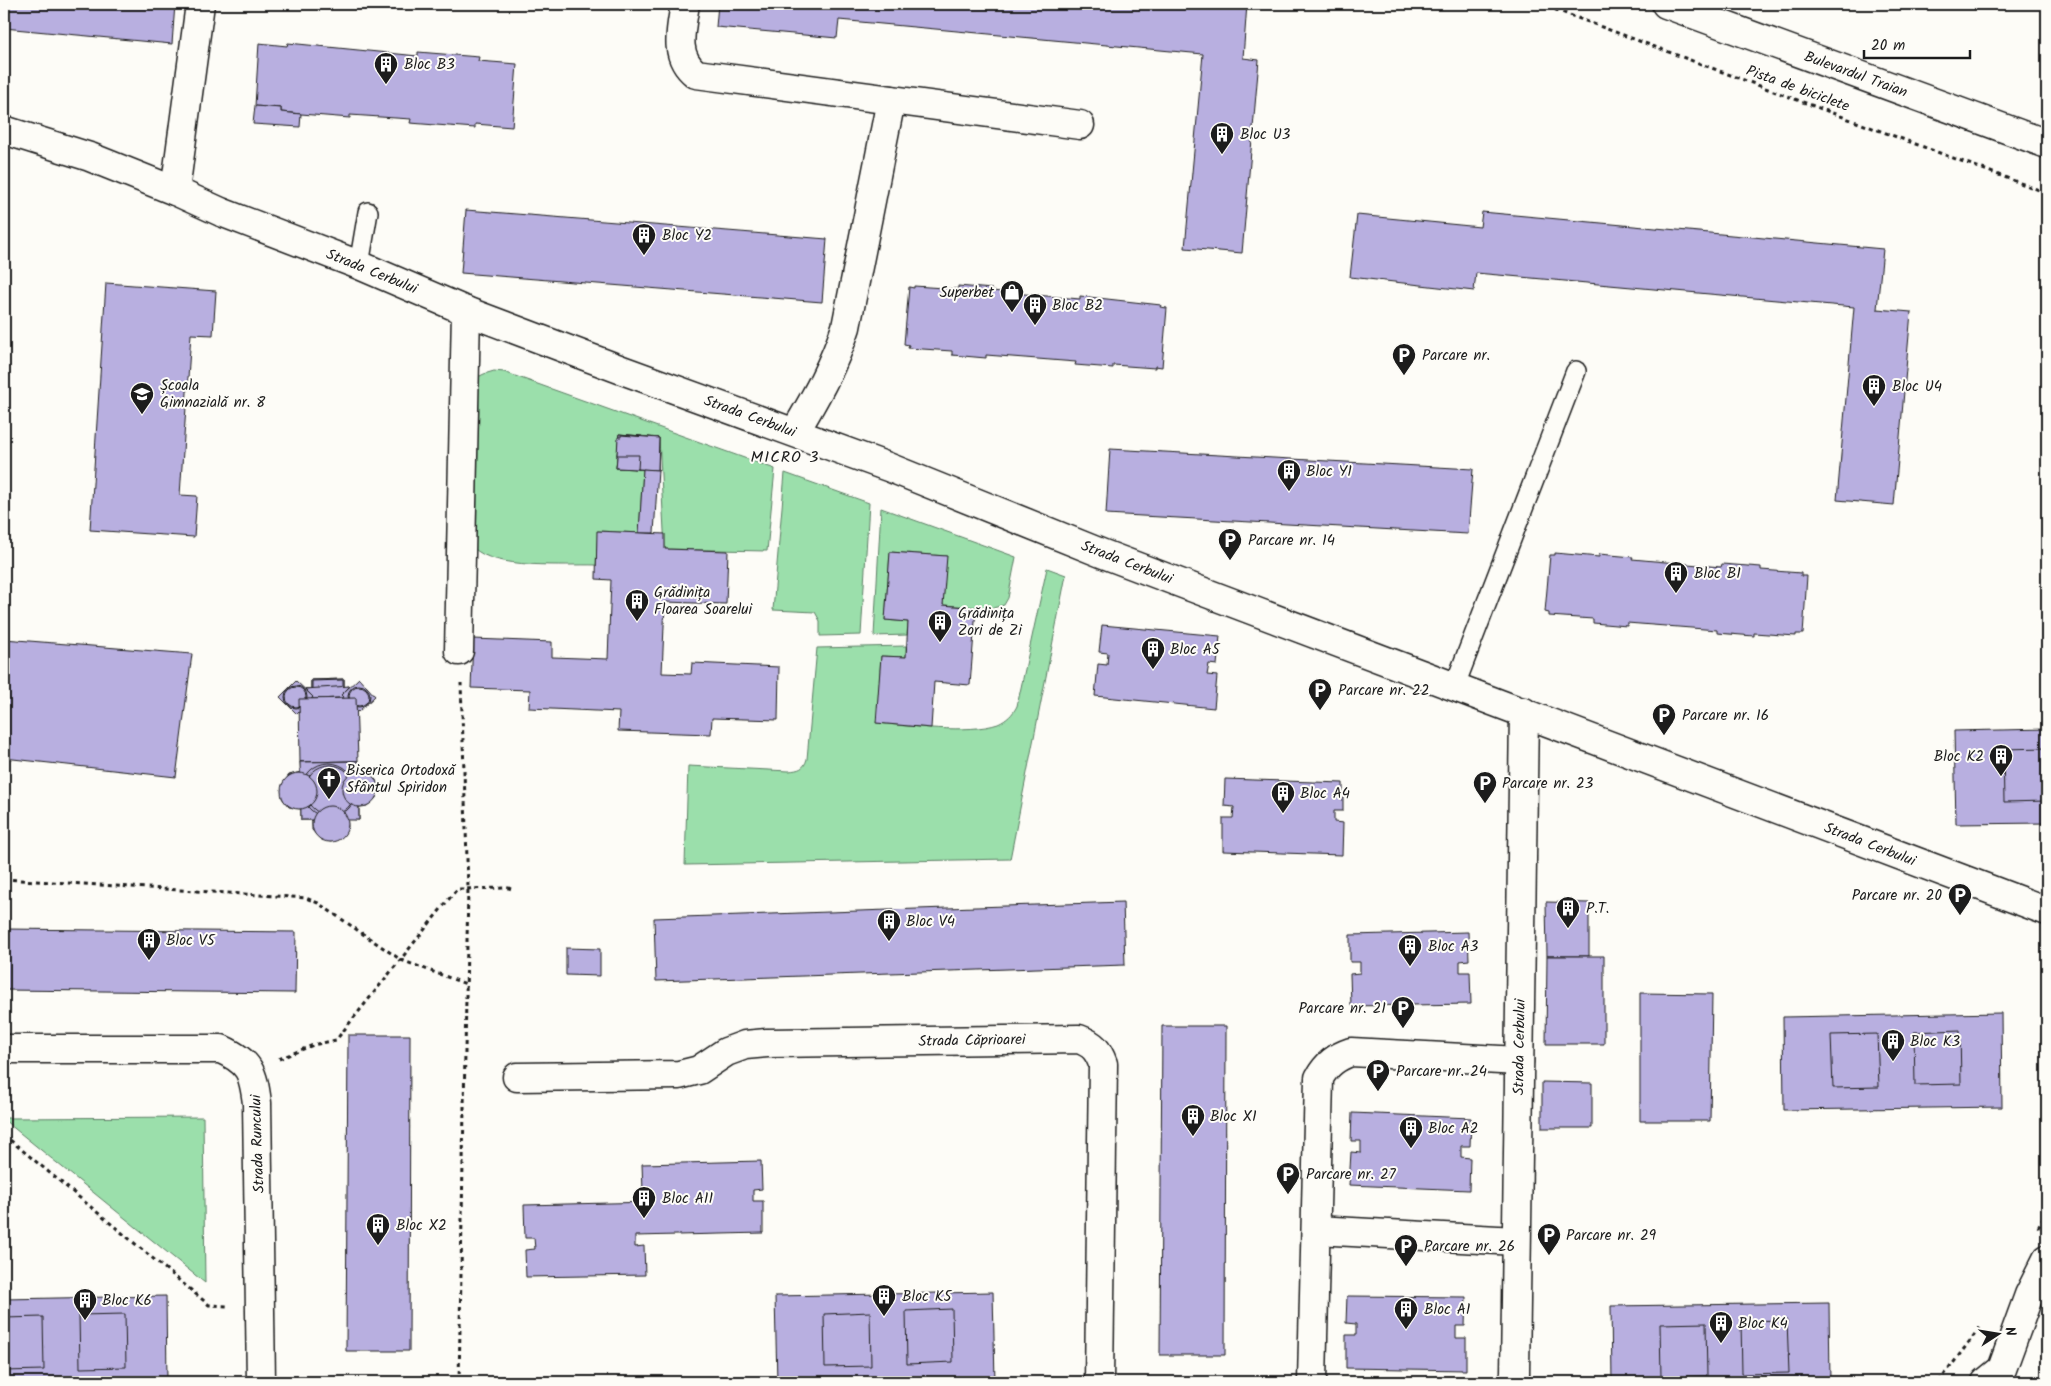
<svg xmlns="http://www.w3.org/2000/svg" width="2051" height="1386" viewBox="0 0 2051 1386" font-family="Kalam,sans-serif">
  <rect width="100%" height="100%" fill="#fdfcf7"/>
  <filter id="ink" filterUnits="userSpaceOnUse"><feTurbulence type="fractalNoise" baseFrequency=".02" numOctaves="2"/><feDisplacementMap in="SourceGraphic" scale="10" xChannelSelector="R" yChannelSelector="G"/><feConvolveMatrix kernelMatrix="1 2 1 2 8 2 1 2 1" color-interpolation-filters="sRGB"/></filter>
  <g filter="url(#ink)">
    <!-- green -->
    <g fill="#9bdfab" stroke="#5c7e64">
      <path d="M494 371 504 372 775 469 767 551 665 549 659 438 619 435V468L643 469 639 533 598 531 596 565C566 564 493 570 473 547L478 377 484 374Z"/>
      <path d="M785 473 869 503 861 635 820 636V621L815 612 773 610Z"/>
      <path d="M881 508 1016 557 1008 598 1004 605 993 608 943 605 946 556 890 552 885 620 908 622 907 635 874 636Z"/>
      <path d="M1047 568 1066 575 1010 859 685 865 688 766 789 771C799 770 804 769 807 759L817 648 906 646V657L881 656 877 723C908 726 969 734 998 724 1007 720 1013 714 1017 706Z"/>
      <path d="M203 1117 205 1283 4 1120V1118Z"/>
    </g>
    <!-- building -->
    <g fill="#b8afe0" stroke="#1c1c1c">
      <path d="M4 4H175L172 44 4 28Z"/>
      <path d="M718 4H1247L1243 58 1259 60 1242 253 1185 248 1203 54 839 20 837 38 716 27Z"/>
      <path d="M259 43 287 46 288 43 418 56V52L479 57 478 61 517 64 512 127 475 124V128L410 123 411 119 350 115V118L301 114 281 112V108L255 106Z"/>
      <path d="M255 106 281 108V112L301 114 300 127 253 124Z"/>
      <path d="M466 210 827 239 822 302 461 273Z"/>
      <path d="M1482 212 1883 249 1877 309 1911 312 1894 505 1837 500 1854 307 1476 273 1474 291 1350 277 1357 215 1480 227Z"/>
      <path d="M106 283 216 291 213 335 191 334 180 495 197 496 194 537 90 530Z"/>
      <path d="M914 286 958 289V286L992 289 991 291 1080 299V296L1161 305 1160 307 1167 308 1162 367 1155 366V368L1113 365V368L1075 365 1076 362 986 355V358L952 355V351L908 348 909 345 904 344 909 287 914 288Z"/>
      <path d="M619 434 642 436 641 448 659 450 658 470 616 468Z"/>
      <path d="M619 434 659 438 658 470 616 468Z"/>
      <path d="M621 435 659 438 658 470 638 469 639 455H617L618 437H621Z"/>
      <path d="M1110 449 1473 469 1468 534 1106 514Z"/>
      <path d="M643 469 658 470 654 533H639Z"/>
      <path d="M597 531 665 534V549L728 551 726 604 665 602 662 673 691 674 692 663 779 667 778 720 712 718 711 734 618 731 619 712 529 708 530 690 471 688 473 639 552 642V657L608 659 611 580 596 579Z"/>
      <path d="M890 552 947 556 943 605 976 608 970 685 934 682 931 728 876 723 881 656 906 657 908 622 885 620Z"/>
      <path d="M1555 553 1599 557V554L1633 557 1632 559 1721 567 1722 564 1761 567V570L1801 573V576H1807L1803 634H1796V636L1754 633V636L1717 633V630L1627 623V626L1593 623V619L1549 616V613L1545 612 1550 555H1555Z"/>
      <path d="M1102 625 1220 636 1217 665 1209 664 1207 675 1217 676 1214 708 1095 696 1098 664 1107 665 1108 653 1099 652Z"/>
      <path d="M4 639 192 654 176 777 4 758Z"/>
      <path d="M359 678 375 696 358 712 341 695Z"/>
      <path d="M344 679V687L350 686 341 695 344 698 311 699 313 697 305 689H311V680Z"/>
      <path d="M344 679V687L350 686 349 687 343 688V680L312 681V689H305H311V680Z"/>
      <path d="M296 681 313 697 297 714 280 697Z"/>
      <circle cx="359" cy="696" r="11"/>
      <path d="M350 686 341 695 344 698 311 699 313 697 305 689Z"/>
      <circle cx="296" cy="697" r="11"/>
      <circle cx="359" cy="696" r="10"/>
      <circle cx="296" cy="697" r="10"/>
      <path d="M344 698 346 761 312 762 311 699Z"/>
      <path d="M356 698 358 761 300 762 299 699Z"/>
      <path d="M2047 729V823L1956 824 1954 731Z"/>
      <path d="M2047 748V801L2004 802 2003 749Z"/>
      <path d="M358 761V770L368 772 376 780 378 786 376 798 367 806 359 807V820L347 819 348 827 342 837 331 842 320 839 312 830V820H301V809L289 807 285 802 282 798V785L289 775 301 772 300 762Z"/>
      <path d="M358 761 359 820H301L300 762Z"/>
      <circle cx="329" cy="790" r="27"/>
      <circle cx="330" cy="790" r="25"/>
      <circle cx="360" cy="789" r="18"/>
      <circle cx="299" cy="791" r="18"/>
      <path d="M1225 779 1343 783V811H1334V822L1343 823 1342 855 1223 851V818H1233L1234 807 1224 806Z"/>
      <circle cx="330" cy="824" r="18"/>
      <path d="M1123 902 1125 965 656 981 654 918Z"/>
      <path d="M1546 902 1589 903V956H1547Z"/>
      <path d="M4 929 296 932 295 993 4 990Z"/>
      <path d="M1468 932 1469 960 1460 961V972H1470L1471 1004 1351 1006 1350 974 1360 973V962H1350V935Z"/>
      <path d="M566 948 600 949V976L566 975Z"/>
      <path d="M1547 956H1604V1044H1546Z"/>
      <path d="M1640 993 1712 994 1710 1121H1640Z"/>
      <path d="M2001 1013 2002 1107 1784 1110 1783 1017Z"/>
      <path d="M1162 1026H1226L1225 1355H1160Z"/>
      <path d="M1960 1030 1961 1084 1915 1085 1914 1032Z"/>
      <path d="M1877 1034 1879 1087 1833 1088 1831 1035Z"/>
      <path d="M348 1035H410L409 1351H346Z"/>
      <path d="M1542 1082 1592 1083V1128H1542Z"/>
      <path d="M1352 1113 1471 1118 1470 1146H1461V1157L1470 1158 1469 1190 1349 1185 1351 1152 1361 1153V1141H1351Z"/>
      <path d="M761 1161 762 1189 753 1190V1201H763V1233L635 1236V1247L644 1246 645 1275 526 1277 525 1250 535 1249 534 1238H525L524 1205 653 1202 652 1191H643L642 1164Z"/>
      <path d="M993 1292 995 1382H777L775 1296Z"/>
      <path d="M166 1296 167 1382H4V1299Z"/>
      <path d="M1347 1296 1466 1297 1465 1326H1456V1338H1466V1370L1346 1368V1335H1356V1324L1346 1323Z"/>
      <path d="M1829 1303 1830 1382H1612L1611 1306Z"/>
      <path d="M952 1309 953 1362 907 1364 906 1311Z"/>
      <path d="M870 1312 871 1366 825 1367 824 1314Z"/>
      <path d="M125 1314 126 1367 80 1368 79 1315Z"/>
      <path d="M43 1317 44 1370 4 1371V1318Z"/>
      <path d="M1787 1320 1789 1373 1742 1374 1741 1321Z"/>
      <path d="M1706 1323 1707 1376 1661 1377 1660 1324Z"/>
    </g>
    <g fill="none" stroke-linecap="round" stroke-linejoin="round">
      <!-- service casing -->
      <g stroke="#1c1c1c" stroke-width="22">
        <g id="service">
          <path d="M359 265 368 212"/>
          <path d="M1455 685 1576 371"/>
        </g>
      </g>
      <!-- minor casing -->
      <g stroke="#1c1c1c" stroke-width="31">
        <g id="minor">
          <path d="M685 4C681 30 673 56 696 74L1080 125"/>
          <path d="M4 130 90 157 175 191 221 212 359 265 466 311 622 370 888 467 1101 553 2047 911"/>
          <path d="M175 191 200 4"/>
          <path d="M795 432C815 398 834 365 846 327L891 100"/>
          <path d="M459 651 466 311"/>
          <path d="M4 1049H221C250 1062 253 1072 257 1103L261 1382"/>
          <path d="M517 1077 679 1075 699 1070 726 1052 745 1045 767 1043 1079 1039C1093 1044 1098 1050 1103 1064L1099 1382"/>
          <path d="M1316 1230 1516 1241"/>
          <path d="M1312 1382 1319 1078C1327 1064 1336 1057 1351 1052L1519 1061"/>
          <path d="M1513 1382 1515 1374 1524 712"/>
          <path d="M1986 1382 2002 1369 2029 1295 2047 1259"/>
        </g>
      </g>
      <!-- primary casing -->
      <g stroke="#1c1c1c" stroke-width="31">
        <path id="primary" d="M1666 4 2047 144"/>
      </g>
      <!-- path -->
      <g stroke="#1c1c1c" stroke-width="3" stroke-dasharray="4 4" stroke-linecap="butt">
        <path d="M1540 4 2047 193"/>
        <path d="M4 879 306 898 318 903 401 960 466 984"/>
        <path d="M279 1059 313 1045 336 1040 457 889 509 888 513 890"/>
        <path d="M4 1135 209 1305 227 1306"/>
        <path d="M2038 1228 2047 1211"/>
        <path d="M459 1382 468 888 461 683"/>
        <path d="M1939 1382 1981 1326"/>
      </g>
      <!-- service -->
      <use href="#service" stroke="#fdfcf7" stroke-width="19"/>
      <!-- minor -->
      <use href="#minor" stroke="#fdfcf7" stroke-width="28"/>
      <!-- primary -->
      <use href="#primary" stroke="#fdfcf7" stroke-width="28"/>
    </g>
  </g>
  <!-- icons -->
  <defs>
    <g id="building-pin" transform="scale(1.25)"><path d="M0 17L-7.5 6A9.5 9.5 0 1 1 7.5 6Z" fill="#1c1c1c" stroke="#fdfcf7"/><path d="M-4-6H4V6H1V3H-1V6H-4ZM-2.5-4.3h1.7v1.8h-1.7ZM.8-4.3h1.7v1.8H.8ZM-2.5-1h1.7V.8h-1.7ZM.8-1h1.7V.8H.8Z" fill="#fff"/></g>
    <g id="shop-pin" transform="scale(1.25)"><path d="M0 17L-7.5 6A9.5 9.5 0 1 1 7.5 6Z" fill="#1c1c1c" stroke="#fdfcf7"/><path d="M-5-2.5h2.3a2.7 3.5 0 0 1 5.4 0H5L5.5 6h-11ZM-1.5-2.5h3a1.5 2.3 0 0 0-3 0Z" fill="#fff"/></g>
    <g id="parking-pin" transform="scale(1.25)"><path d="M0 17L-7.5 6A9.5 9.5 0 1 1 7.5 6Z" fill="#1c1c1c" stroke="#fdfcf7"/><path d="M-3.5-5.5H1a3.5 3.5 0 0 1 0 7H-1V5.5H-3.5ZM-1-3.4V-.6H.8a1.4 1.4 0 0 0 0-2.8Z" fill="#fff"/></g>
    <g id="school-pin" transform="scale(1.25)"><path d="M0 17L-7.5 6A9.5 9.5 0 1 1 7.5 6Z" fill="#1c1c1c" stroke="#fdfcf7"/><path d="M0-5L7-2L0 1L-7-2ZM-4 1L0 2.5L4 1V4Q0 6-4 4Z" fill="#fff"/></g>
    <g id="church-pin" transform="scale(1.25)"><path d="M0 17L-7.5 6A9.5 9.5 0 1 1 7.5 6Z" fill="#1c1c1c" stroke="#fdfcf7"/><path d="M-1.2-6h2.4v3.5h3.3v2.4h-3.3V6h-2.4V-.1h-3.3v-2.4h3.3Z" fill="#fff"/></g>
  </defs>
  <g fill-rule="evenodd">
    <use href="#building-pin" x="386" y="64"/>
    <use href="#building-pin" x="1222" y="134"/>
    <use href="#building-pin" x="644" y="235"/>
    <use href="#shop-pin" x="1012" y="292"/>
    <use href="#building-pin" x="1035" y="305"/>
    <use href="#parking-pin" x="1404" y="355"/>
    <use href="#building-pin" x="1874" y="386"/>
    <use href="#school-pin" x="142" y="394"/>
    <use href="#building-pin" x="1289" y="471"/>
    <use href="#parking-pin" x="1230" y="540"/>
    <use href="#building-pin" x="1676" y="573"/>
    <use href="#building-pin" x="637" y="601"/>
    <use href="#building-pin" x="940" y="622"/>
    <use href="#building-pin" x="1153" y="649"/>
    <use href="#parking-pin" x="1320" y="690"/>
    <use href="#parking-pin" x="1664" y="715"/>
    <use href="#building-pin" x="2001" y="756"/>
    <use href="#church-pin" x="329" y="779"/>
    <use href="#parking-pin" x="1485" y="783"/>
    <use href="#building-pin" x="1283" y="793"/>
    <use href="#parking-pin" x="1960" y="895"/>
    <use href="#building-pin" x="1568" y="908"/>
    <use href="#building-pin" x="889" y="921"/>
    <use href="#building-pin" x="149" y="940"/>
    <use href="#building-pin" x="1410" y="946"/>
    <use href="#parking-pin" x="1403" y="1008"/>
    <use href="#building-pin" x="1893" y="1041"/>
    <use href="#parking-pin" x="1378" y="1071"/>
    <use href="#building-pin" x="1193" y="1116"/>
    <use href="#building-pin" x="1411" y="1128"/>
    <use href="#parking-pin" x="1288" y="1174"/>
    <use href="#building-pin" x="644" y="1198"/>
    <use href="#building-pin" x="378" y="1225"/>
    <use href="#parking-pin" x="1549" y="1235"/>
    <use href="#parking-pin" x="1406" y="1246"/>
    <use href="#building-pin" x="884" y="1296"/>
    <use href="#building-pin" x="85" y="1300"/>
    <use href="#building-pin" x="1406" y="1309"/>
    <use href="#building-pin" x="1721" y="1323"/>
  </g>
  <g text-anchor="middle" stroke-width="4" stroke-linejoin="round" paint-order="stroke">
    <!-- poi labels -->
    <g font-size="15" fill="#1c1c1c" stroke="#fdfcf7" text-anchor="start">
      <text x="404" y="69">Bloc B3</text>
      <text x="1240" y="139">Bloc U3</text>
      <text x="662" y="240">Bloc Y2</text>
      <text x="994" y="297" text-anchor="end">Superbet</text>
      <text x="1052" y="310">Bloc B2</text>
      <text x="1422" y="360">Parcare nr.</text>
      <text x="160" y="390">Școala<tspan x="160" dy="17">Gimnazială nr. 8</tspan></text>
      <text x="1892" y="391">Bloc U4</text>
      <text x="1306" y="476">Bloc Y1</text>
      <text x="1248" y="545">Parcare nr. 14</text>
      <text x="1694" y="578">Bloc B1</text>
      <text x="654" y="597">Grădinița<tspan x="654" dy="17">Floarea Soarelui</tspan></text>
      <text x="958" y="618">Grădinița<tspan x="958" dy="17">Zori de Zi</tspan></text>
      <text x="1170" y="654">Bloc A5</text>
      <text x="1338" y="695">Parcare nr. 22</text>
      <text x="1682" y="720">Parcare nr. 16</text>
      <text x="1984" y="761" text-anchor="end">Bloc K2</text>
      <text x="346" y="775">Biserica Ortodoxă<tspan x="346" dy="17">Sfântul Spiridon</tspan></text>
      <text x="1502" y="788">Parcare nr. 23</text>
      <text x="1300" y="798">Bloc A4</text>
      <text x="1942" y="900" text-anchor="end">Parcare nr. 20</text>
      <text x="1586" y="913">P.T.</text>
      <text x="906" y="926">Bloc V4</text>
      <text x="166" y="945">Bloc V5</text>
      <text x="1428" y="951">Bloc A3</text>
      <text x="1386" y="1013" text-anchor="end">Parcare nr. 21</text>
      <text x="1910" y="1046">Bloc K3</text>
      <text x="1396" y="1076">Parcare nr. 24</text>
      <text x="1210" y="1121">Bloc X1</text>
      <text x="1428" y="1133">Bloc A2</text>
      <text x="1306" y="1179">Parcare nr. 27</text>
      <text x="662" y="1203">Bloc A11</text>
      <text x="396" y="1230">Bloc X2</text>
      <text x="1566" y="1240">Parcare nr. 29</text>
      <text x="1424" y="1251">Parcare nr. 26</text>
      <text x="902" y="1301">Bloc K5</text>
      <text x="102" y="1305">Bloc K6</text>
      <text x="1424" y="1314">Bloc A1</text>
      <text x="1738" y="1328">Bloc K4</text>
    </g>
    <!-- street labels -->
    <g font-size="15" fill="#1c1c1c" stroke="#fdfcf7">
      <text transform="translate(1856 74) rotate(20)" y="5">Bulevardul Traian</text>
      <text transform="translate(1798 88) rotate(20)" y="5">Pista de biciclete</text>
      <text transform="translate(372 271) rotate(22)" y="5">Strada Cerbului</text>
      <text transform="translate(750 416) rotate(20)" y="5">Strada Cerbului</text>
      <text transform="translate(1127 562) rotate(21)" y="5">Strada Cerbului</text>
      <text transform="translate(1870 844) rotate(21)" y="5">Strada Cerbului</text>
      <text transform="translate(972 1040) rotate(-1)" y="5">Strada Căprioarei</text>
      <text transform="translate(1519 1047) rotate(-89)" y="5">Strada Cerbului</text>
      <text transform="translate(257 1144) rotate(-92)" y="5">Strada Runcului</text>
    </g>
    <!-- neighbourhood labels -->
    <g font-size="16" letter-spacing="1" fill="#1c1c1c" stroke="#fdfcf7">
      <text x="785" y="462">MICRO 3</text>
    </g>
  </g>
  <!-- margin -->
  <rect width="2051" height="1386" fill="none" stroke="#fdfcf7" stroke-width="20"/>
  <rect x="10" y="10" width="2031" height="1366" fill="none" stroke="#1c1c1c" stroke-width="2" filter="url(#ink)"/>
  <!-- north arrow -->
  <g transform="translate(1998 1334) rotate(78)" stroke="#fdfcf7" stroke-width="4" paint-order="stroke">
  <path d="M0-4L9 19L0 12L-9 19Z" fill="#1c1c1c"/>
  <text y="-8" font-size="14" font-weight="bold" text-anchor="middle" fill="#1c1c1c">N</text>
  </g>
  <!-- scale -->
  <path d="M1864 50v8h106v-8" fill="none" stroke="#1c1c1c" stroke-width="2.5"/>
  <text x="1871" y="50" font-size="15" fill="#1c1c1c" stroke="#fdfcf7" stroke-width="4" paint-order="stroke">20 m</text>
</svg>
